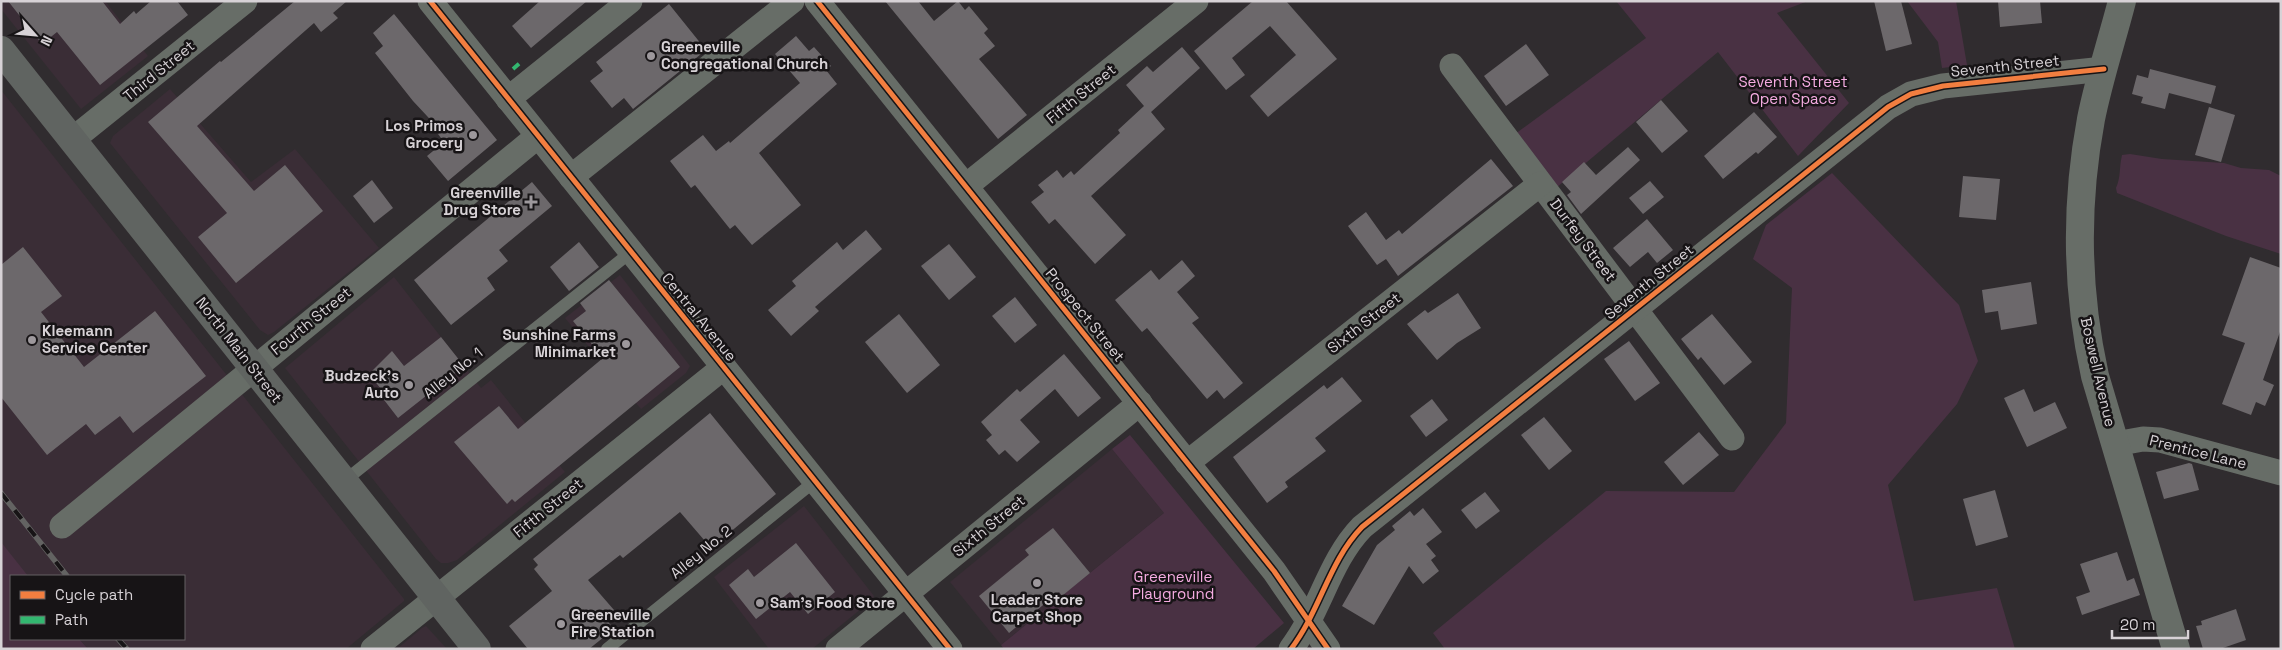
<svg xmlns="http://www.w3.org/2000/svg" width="2282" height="650" viewBox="0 0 2282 650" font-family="'Space Grotesk',sans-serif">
  <rect width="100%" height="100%" fill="#302c2f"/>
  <!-- built -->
  <g fill="#3a2d36">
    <path d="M1 1H105L148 56 81 109 1 9Z"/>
    <path d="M170 89 251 182 295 149 379 248 274 332 268 335 260 330 110 143 113 136Z"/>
    <path d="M1 90 404 599V601L346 649H88L79 639H184V576H27L1 545Z"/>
    <path d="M620 275 690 366 686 373 641 409 565 318Z"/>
    <path d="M394 277 481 388 491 380 565 472 457 560 448 563H441L436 559 285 368Z"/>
    <path d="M1112 449 1164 513 1001 645 950 582Z"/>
    <path d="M804 506 874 596 872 600 812 649H769L714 577Z"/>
    <path d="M426 626 447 649H397L422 628Z"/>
  </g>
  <!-- green -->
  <g fill="#493143">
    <path d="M1616 1H1808L1777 13 1849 103 1798 156 1718 52 1556 188 1515 134 1646 38Z"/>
    <path d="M1907 1H1956L1967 65 1942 68 1938 42Z"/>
    <path d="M2130 154 2162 159 2224 163 2241 168 2269 170 2281 176V254L2226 236 2117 193 2116 188C2121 177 2119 168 2122 155Z"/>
    <path d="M1832 173 1959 305 1978 361 1957 404 1888 485 1914 601 1997 588 2015 649H1445L1433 633 1606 491 1734 492 1786 423 1792 288 1753 259 1766 225Z"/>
    <path d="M1130 435 1284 623 1253 649H1004L1001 645 1164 513 1112 449Z"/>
    <path d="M1 542 28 576H11V639H79L88 649H1Z"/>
  </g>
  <!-- building -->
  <g fill="#6c686b">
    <path d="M8 1H102L120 24 134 11 136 14 151 1H177L188 15 100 85 57 32 42 44Z"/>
    <path d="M295 1H347L333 13 338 18 321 32 314 23 197 126 254 191 285 165 323 211 236 283 198 237 227 213 148 122 220 61 221 62Z"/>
    <path d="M540 1H587L531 48 512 26Z"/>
    <path d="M885 1H918L934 21 958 1 965 10 969 6 988 29 984 33 995 46 979 59 1027 115 998 139Z"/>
    <path d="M1253 1H1286L1337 59 1268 117 1250 96 1296 55 1270 26 1232 58 1245 75 1226 90 1194 51Z"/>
    <path d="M1874 1H1901L1912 44 1886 51Z"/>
    <path d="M1998 1H2040L2042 23 2000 27Z"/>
    <path d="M669 4 706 50 633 109 624 98 612 108 590 81 603 71 596 62Z"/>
    <path d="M394 14 497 140 448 181 427 156 444 142 438 134 441 131 413 101 375 53 383 46 373 33Z"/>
    <path d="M796 36 809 51 814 47 831 66 826 70 837 84 759 153 801 205 752 245 735 225 730 229 695 185 691 188 670 161 703 135 716 151 729 141 730 143 800 83 775 54Z"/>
    <path d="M1526 44 1549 75 1506 106 1484 76Z"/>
    <path d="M1182 47 1200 68 1151 112 1165 129 1091 196 1126 235 1095 264 1055 219 1049 224 1031 202 1044 192 1038 185 1057 170 1063 178 1071 171 1074 175 1120 133 1118 130 1144 106 1126 85 1147 66 1153 72Z"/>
    <path d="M2150 69 2216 86 2211 104 2169 93 2165 109 2141 103 2143 97 2132 94 2137 75 2148 78Z"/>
    <path d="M1661 100 1688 131 1662 153 1636 122Z"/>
    <path d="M2209 107 2235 115 2221 162 2195 155Z"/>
    <path d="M1754 112 1777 137 1758 154 1756 152 1723 179 1704 156Z"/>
    <path d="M1628 147 1640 160 1581 214 1567 195 1571 192 1562 182 1584 162 1596 175Z"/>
    <path d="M1491 159 1513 186 1398 276 1386 259 1377 265 1348 226 1366 212 1386 240 1399 230 1402 234Z"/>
    <path d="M1963 176 2000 179 1996 220 1959 217Z"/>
    <path d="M372 180 393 208 374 223 353 196Z"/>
    <path d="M1650 181 1664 197 1643 214 1629 198Z"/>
    <path d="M532 182 552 206 499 250 508 261 487 278 495 290 451 325 414 280Z"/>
    <path d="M1647 219 1673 250 1657 263 1648 252 1630 267 1613 248Z"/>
    <path d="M866 230 882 249 815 307 819 311 791 336 768 310 796 286 792 281 837 242 843 250Z"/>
    <path d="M579 242 599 267 569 291 550 267Z"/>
    <path d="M949 244 976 277 949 300 921 266Z"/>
    <path d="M23 247 62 296 41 312 84 367 155 311 206 376 133 433 120 416 95 435 86 424 47 455 1 397V265Z"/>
    <path d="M2250 257 2281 268V329L2263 380 2274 385 2265 406 2256 402 2251 415 2222 404 2245 343 2222 335Z"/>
    <path d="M1182 260 1195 276 1177 292 1199 318 1192 323 1243 383 1224 399 1217 390 1207 399 1147 328 1142 332 1115 300 1151 270 1159 280Z"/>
    <path d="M609 280 680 367 515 502 512 499 507 504 454 442 499 406 518 429 603 358 573 321 586 311 580 303Z"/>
    <path d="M2031 282 2037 324 2001 330 1998 311 1985 313 1982 290Z"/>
    <path d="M1458 293 1481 328 1457 343 1437 360 1407 324 1425 310 1428 313Z"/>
    <path d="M1015 297 1037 325 1015 343 992 316Z"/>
    <path d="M899 314 940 365 907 393 865 342Z"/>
    <path d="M1712 314 1752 362 1724 385 1701 357 1698 360 1681 339Z"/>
    <path d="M441 337 464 366 398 418 381 396 385 394 369 374 392 351 404 366Z"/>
    <path d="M1629 341 1660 383 1635 401 1604 359Z"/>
    <path d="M1064 354 1101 398 1078 417 1055 389 1020 420 1040 442 1017 462 1005 450 999 455 986 440 992 435 981 422 1017 389 1020 392Z"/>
    <path d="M1342 377 1362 401 1315 438 1326 451 1285 482 1288 487 1267 503 1233 457 1324 385 1327 389Z"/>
    <path d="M2024 389 2034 412 2055 402 2067 428 2027 447 2004 398Z"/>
    <path d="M1432 399 1448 420 1426 437 1410 416Z"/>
    <path d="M710 413 776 494 711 548 680 512 623 558 620 555 588 580 614 610 605 618 614 629 589 649H528L509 626 552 591 534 569 538 565 533 559Z"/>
    <path d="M1544 417 1572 451 1549 470 1521 435Z"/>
    <path d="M1699 432 1719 455 1683 485 1664 462Z"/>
    <path d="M2189 463 2192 464 2199 490 2164 499 2156 472Z"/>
    <path d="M1995 490 2008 537 1976 546 1963 499Z"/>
    <path d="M1485 492 1500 511 1476 529 1461 510Z"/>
    <path d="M1423 508 1442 532 1426 544 1436 556 1431 560 1439 571 1423 584 1409 566 1374 625 1342 606 1377 545 1395 530 1392 526 1410 511 1414 516Z"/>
    <path d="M1053 528 1090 573 1062 596 1059 592 1009 633 979 596 1029 555 1025 550Z"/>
    <path d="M796 543 835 592 808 614 790 592 756 619 729 585 748 569 754 577Z"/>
    <path d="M2117 552 2127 581 2134 578 2140 595 2082 615 2076 597 2090 592 2080 564Z"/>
    <path d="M2236 609 2246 640 2220 649H2203L2196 626 2202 625 2201 621Z"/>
  </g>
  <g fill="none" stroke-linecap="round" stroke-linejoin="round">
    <!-- service -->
    <g stroke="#676d67" stroke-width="12">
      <path d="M343 482 631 252"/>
      <path d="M607 649 815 481"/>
    </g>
    <!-- minor -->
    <g stroke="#676d67" stroke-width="25">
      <path d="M430 1 950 649"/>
      <path d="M817 1 1274 571 1328 649"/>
      <path d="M1452 66 1732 438"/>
      <path d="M508 99 630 1"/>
      <path d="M72 140 245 1"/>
      <path d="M571 177 792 1"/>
      <path d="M966 186 1196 1"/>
      <path d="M2115 444 2143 439 2160 440 2281 473"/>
      <path d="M1187 463 1540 184"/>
      <path d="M62 526 538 136"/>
      <path d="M373 649 724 367"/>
      <path d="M838 649 1140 403"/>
      <path d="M1291 649C1320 611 1329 561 1362 527L1888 107 1911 94 1943 86 2104 69"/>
    </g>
    <!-- tertiary -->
    <path stroke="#676d67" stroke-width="28" d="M2122 1C2112 40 2099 79 2091 119 2075 205 2076 290 2095 376L2176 649"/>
    <!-- secondary -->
    <path stroke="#606461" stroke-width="28" d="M1 50 477 649"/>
    <!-- rail casing -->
    <g stroke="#636362" stroke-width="5.5">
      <g id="rail">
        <path d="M1 493 67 576"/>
        <path d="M118 639 127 649"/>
      </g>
    </g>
    <!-- rail -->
    <use href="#rail" stroke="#171416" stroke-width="4" stroke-dasharray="11" stroke-linecap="butt"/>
    <!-- quiet -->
    <path stroke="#33b770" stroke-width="4" stroke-dasharray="8 4" stroke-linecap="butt" d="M513 69 521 62"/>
    <!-- cycleway casing -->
    <g stroke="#171416" stroke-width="8">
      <g id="cycleway">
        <path d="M430 1 950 649"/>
        <path d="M817 1 1274 571 1328 649"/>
        <path d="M1291 649C1320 611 1329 561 1362 527L1888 107 1911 94 1943 86 2104 69"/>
      </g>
    </g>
    <!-- cycleway -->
    <use href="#cycleway" stroke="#f27e40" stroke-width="5"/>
  </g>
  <!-- markers -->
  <g fill="#9d989c" stroke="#171416" stroke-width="2">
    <circle cx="651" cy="56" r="5"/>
    <circle cx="473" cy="135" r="5"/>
    <path d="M528.5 194.5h5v5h5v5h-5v5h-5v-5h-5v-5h5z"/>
    <circle cx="32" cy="340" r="5"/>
    <circle cx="626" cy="344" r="5"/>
    <circle cx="409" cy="385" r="5"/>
    <circle cx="1037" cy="583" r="5"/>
    <circle cx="760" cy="603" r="5"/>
    <circle cx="561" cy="624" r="5"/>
  </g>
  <g text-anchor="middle" stroke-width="5" stroke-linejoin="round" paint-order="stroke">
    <!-- poi labels -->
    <g font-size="15" font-weight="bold" fill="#d7d2d6" stroke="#171416" text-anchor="start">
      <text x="661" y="52">Greeneville<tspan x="661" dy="17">Congregational Church</tspan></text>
      <text x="463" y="131" text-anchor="end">Los Primos<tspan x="463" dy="17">Grocery</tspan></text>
      <text x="521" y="198" text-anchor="end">Greenville<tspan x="521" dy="17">Drug Store</tspan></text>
      <text x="42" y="336">Kleemann<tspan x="42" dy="17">Service Center</tspan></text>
      <text x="616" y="340" text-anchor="end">Sunshine Farms<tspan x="616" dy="17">Minimarket</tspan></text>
      <text x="399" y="381" text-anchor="end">Budzeck's<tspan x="399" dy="17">Auto</tspan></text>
      <text x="1037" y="605" text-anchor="middle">Leader Store<tspan x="1037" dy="17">Carpet Shop</tspan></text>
      <text x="770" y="608">Sam's Food Store</text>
      <text x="571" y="620">Greeneville<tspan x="571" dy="17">Fire Station</tspan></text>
    </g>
    <!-- street labels -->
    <g font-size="15" fill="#d7d2d6" stroke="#171416">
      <text transform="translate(2005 66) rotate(-6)" y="5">Seventh Street</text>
      <text transform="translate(159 71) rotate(-39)" y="5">Third Street</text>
      <text transform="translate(1081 94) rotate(-39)" y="5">Fifth Street</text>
      <text transform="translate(1583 240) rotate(53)" y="5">Durfey Street</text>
      <text transform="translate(1649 282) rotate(-39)" y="5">Seventh Street</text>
      <text transform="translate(1085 315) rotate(51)" y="5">Prospect Street</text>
      <text transform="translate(699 317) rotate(51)" y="5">Central Avenue</text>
      <text transform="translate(311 321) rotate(-39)" y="5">Fourth Street</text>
      <text transform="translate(1364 323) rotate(-38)" y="5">Sixth Street</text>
      <text transform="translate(239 350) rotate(52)" y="5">North Main Street</text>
      <text transform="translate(2098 372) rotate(77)" y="5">Boswell Avenue</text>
      <text transform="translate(453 373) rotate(-39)" y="5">Alley No. 1</text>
      <text transform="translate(2198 452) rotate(14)" y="5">Prentice Lane</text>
      <text transform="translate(548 508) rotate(-39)" y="5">Fifth Street</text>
      <text transform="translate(989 526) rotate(-39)" y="5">Sixth Street</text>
      <text transform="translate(701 552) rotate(-39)" y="5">Alley No. 2</text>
    </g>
    <!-- park labels -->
    <g font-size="15" fill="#f6ace2" stroke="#171416">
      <text x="1793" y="87">Seventh Street<tspan x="1793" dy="17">Open Space</tspan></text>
      <text x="1173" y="582">Greeneville<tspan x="1173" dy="17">Playground</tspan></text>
    </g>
  </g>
  <!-- border -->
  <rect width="2282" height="650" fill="none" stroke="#d7d2d6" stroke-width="5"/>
  <!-- legend -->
  <rect x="10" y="575" width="175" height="65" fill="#171416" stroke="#646063"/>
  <rect x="20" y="591" width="25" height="8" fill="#f27e40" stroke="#646063"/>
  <text x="55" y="600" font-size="15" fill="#d7d2d6">Cycle path</text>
  <rect x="20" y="616" width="25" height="8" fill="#33b770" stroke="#646063"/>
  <text x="55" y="625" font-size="15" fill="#d7d2d6">Path</text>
  <!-- north arrow -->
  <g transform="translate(35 35) rotate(117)" stroke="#171416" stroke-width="4" paint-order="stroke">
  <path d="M0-4L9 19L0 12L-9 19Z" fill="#d7d2d6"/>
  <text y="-8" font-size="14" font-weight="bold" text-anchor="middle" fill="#d7d2d6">N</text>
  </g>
  <!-- scale -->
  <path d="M2112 630v8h76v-8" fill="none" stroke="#d7d2d6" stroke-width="2.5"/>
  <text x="2120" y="630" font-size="15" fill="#d7d2d6" stroke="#171416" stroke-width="4" paint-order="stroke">20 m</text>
</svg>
